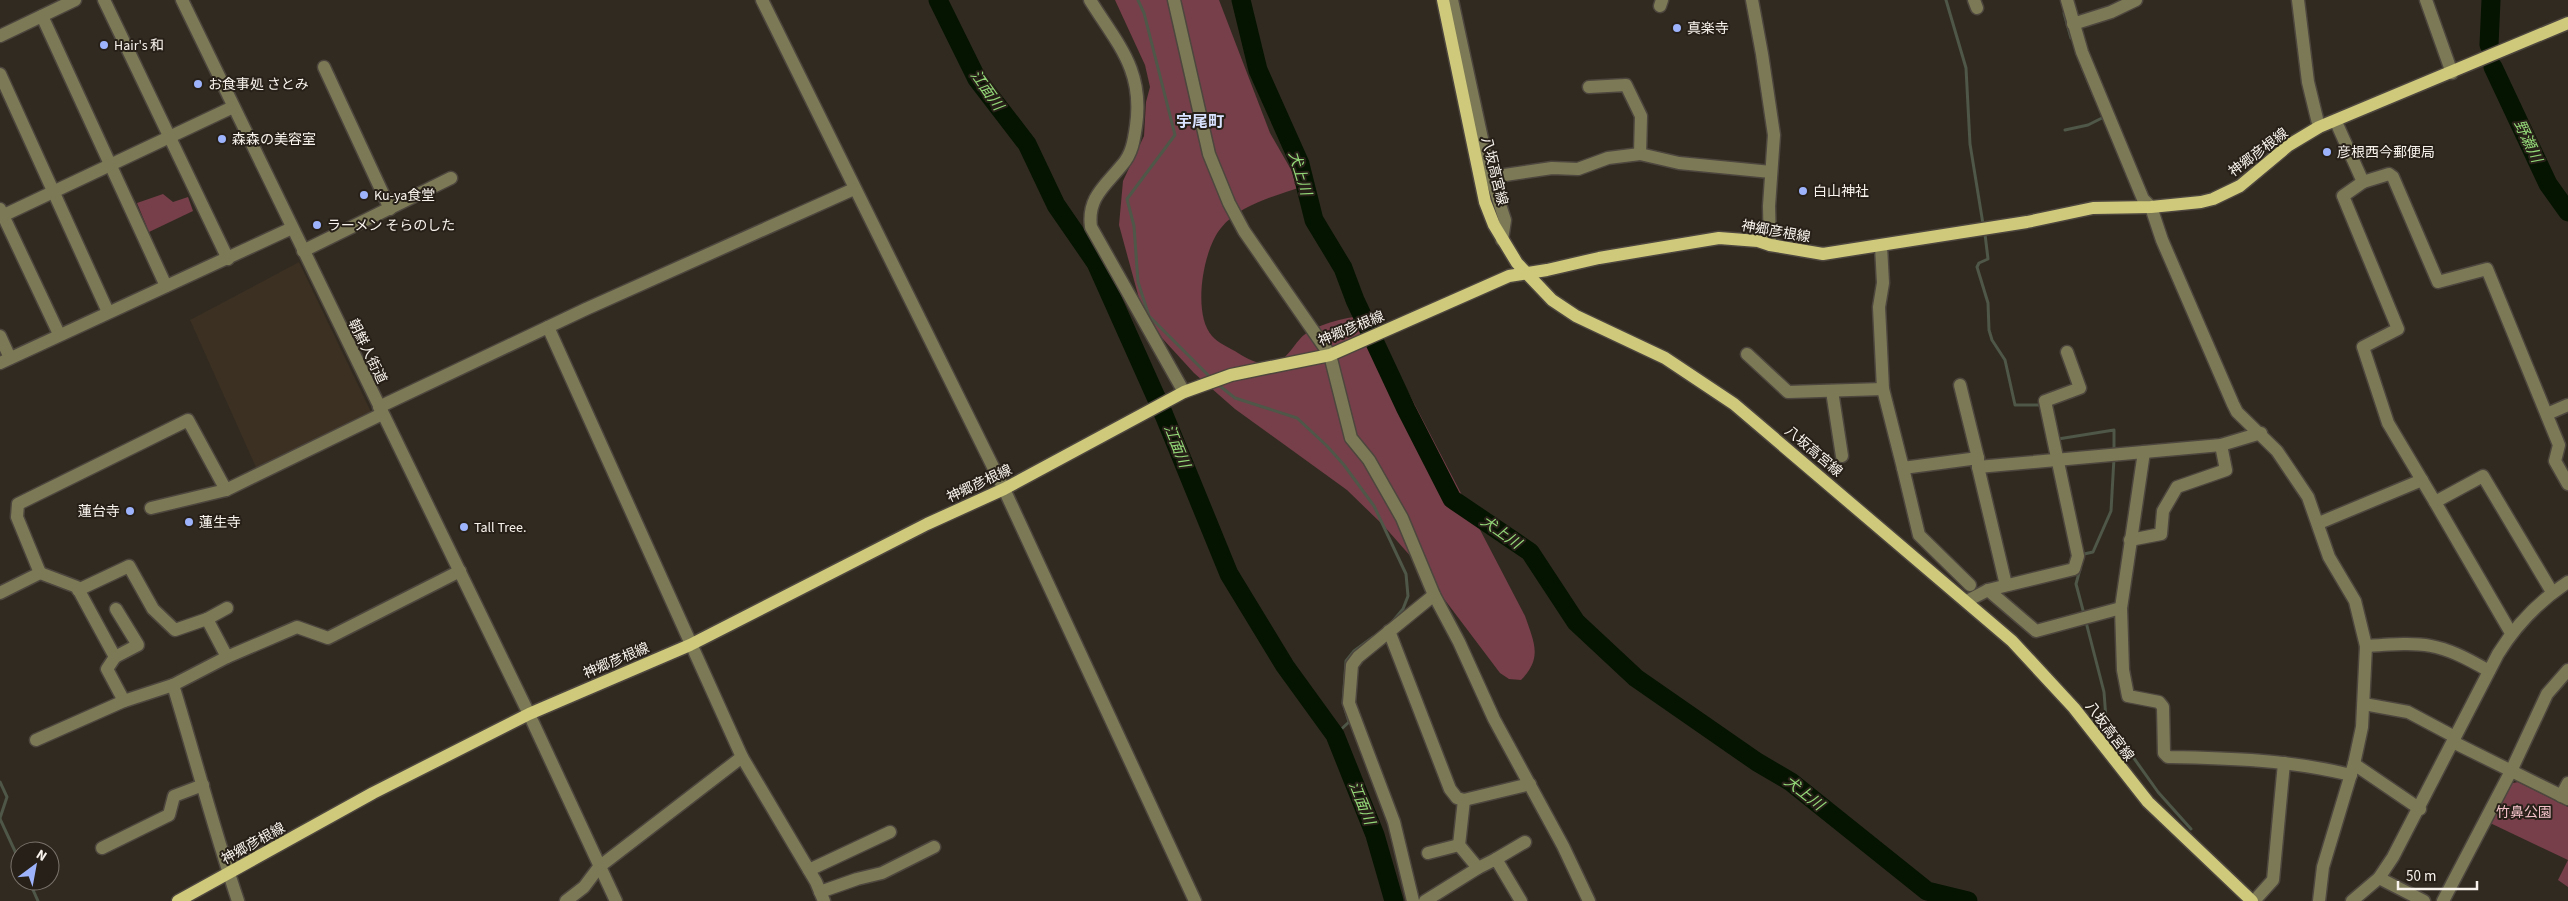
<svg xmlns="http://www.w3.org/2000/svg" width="2568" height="901" viewBox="0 0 2568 901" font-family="'Source Sans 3','Noto Sans JP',sans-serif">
  <rect width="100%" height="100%" fill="#312a21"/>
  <!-- built -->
  <path fill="#3b3022" d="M299 262 373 416 258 472 190 320Z"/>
  <!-- green -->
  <g fill="#773f4a">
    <path d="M1115 0H1219L1270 133 1301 187C1275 196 1239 205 1221 228 1203 249 1192 314 1212 336 1218 343 1230 348 1238 353 1247 359 1262 366 1273 364 1287 361 1294 343 1304 335 1319 323 1349 317 1368 315L1525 616C1534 642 1543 658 1521 680L1509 679 1500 673 1420 567 1383 525 1347 490 1235 409 1194 373 1162 338 1140 302 1119 225 1123 181 1144 136 1146 102 1150 87 1145 65Z"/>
    <path d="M163 194 173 202 188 197 193 211 149 232 137 203Z"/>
    <path d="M2518 782 2568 807V887L2558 880 2568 860 2488 822 2508 784Z"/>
  </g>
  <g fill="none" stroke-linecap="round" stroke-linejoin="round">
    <!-- stream -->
    <g stroke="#4e5748" stroke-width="3">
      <path d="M1138 0 1144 13 1175 135 1127 199 1134 226 1138 282 1149 316 1212 379"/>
      <path d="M1946 0 1966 68 1970 144 1983 224"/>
      <path d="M2064 13 2071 38"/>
      <path d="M2082 67 2094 96"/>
      <path d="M2065 130 2088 125 2104 117"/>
      <path d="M1985 234 1988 259 1979 263 1977 267 1988 303 1989 330 1992 340 2005 360 2015 405H2041"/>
      <path d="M1216 383 1235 398 1297 418 1327 446 1344 465 1374 506 1406 574 1408 596 1403 609 1393 621"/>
      <path d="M2058 439 2114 430V451"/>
      <path d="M2083 558 2084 554 2093 552 2111 511 2114 458"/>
      <path d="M2080 569 2076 584 2084 614"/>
      <path d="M2086 622 2104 692 2106 719 2158 792 2191 829"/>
      <path d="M1343 703 1346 661 1354 651 1373 637"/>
      <path d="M1335 735 1349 722 1345 709"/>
      <path d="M0 782 7 797 0 818"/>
      <path d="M0 819 20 862"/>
      <path d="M29 881 38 901"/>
    </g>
    <!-- river -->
    <g stroke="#051401" stroke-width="19">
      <path d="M938 0 977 79 1027 144 1056 205 1096 263 1164 415 1229 574 1285 666 1335 735 1375 835 1394 901"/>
      <path d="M1241 0 1258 70 1300 164 1314 220 1343 268 1355 300 1406 409 1452 499 1530 552 1576 622 1636 678 1757 762 1791 782 1927 891 1968 901"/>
      <path d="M2489 45 2491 0"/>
      <path d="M2493 67 2548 184 2568 212"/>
    </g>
    <!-- minor casing -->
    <g stroke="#4d463e" stroke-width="15">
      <g id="minor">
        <path d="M104 0 228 259"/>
        <path d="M182 0 529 714 616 901"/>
        <path d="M762 0 1004 489 1195 901"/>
        <path d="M1090 0C1118 45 1144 70 1136 126 1134 140 1132 154 1122 165 1105 186 1087 198 1091 227L1184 392"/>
        <path d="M1174 0 1209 154 1229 203 1244 231 1330 355 1351 438 1369 460 1402 518 1434 595 1459 642 1494 719 1563 846 1589 901"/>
        <path d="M1452 0 1489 171 1505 220 1502 240"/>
        <path d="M1752 0 1762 54 1774 135 1769 206 1770 245"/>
        <path d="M1974 0 1977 8"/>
        <path d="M2067 0 2082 52 2143 199 2151 207 2162 240 2233 404 2237 412 2277 451 2308 497 2329 557 2355 601 2366 646 2362 727 2354 764 2323 867 2319 901"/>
        <path d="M2298 0 2308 82 2319 127"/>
        <path d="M2426 0 2452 73"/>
        <path d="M1660 6 1662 0"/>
        <path d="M42 16 166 286"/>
        <path d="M2073 24 2111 12 2136 0"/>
        <path d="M0 36 75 0"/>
        <path d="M324 67 390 209"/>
        <path d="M0 74 108 312"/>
        <path d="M1589 87 1626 85 1641 116 1640 154 1679 163 1771 172"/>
        <path d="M2336 122 2363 182 2343 196 2398 329 2363 347 2388 423 2435 502"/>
        <path d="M1491 177 1552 168 1578 169 1608 158 1640 154"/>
        <path d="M2363 182 2389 174 2393 177 2438 282 2487 269 2559 445 2555 461 2568 484"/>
        <path d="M0 209 59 334"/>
        <path d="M0 217 233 107"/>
        <path d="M1881 246 1883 283 1879 307 1883 389 1903 468 1978 458V467L2006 585"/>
        <path d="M303 251 451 178"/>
        <path d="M548 327 742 757 816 882 824 901"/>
        <path d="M0 336 10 358"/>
        <path d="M1747 354 1788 392 1883 389"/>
        <path d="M0 363 292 228"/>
        <path d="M1960 385 1978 458"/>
        <path d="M1832 391 1842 456"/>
        <path d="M379 407 586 309 854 189"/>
        <path d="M2547 414 2568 405"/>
        <path d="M2144 452 2121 608 2123 670 2128 696 2159 702 2163 707 2164 753 2168 757C2229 758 2291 760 2351 775"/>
        <path d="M1978 467 2221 445 2261 433"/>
        <path d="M1903 468 1919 535 1970 585"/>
        <path d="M151 508 226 490"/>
        <path d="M2319 523 2422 480"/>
        <path d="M2130 540 2161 534 2163 511 2177 487 2226 470 2221 445"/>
        <path d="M40 573 77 587 115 657 107 669 124 701 173 685 227 657 297 627 328 638 460 571"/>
        <path d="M78 590 129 566 153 609 175 630 207 619"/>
        <path d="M1988 590 2036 631 2121 608"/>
        <path d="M0 593 40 573 17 517 18 504 188 420 226 490 382 414"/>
        <path d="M1967 601 1988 590 2074 569 2078 556 2045 401 2080 388 2067 352"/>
        <path d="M1389 631 1450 789 1457 798 1464 800 1530 784"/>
        <path d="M2511 633 2435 502 2483 476 2552 592"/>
        <path d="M2366 646C2425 642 2437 641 2489 671"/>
        <path d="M115 657 138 645 116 609"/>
        <path d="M227 657 207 619 227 608"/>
        <path d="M173 685C195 757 214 830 238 901"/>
        <path d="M2364 704 2408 712 2455 737"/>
        <path d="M36 740 124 701"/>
        <path d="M2453 742 2568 799"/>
        <path d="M2354 764 2420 809"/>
        <path d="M2561 796 2568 783"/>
        <path d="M102 848 169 815 174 796 203 785"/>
        <path d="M1428 853 1459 845"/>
        <path d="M1496 859 1525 842"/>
        <path d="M1478 868 1496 859 1521 901"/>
        <path d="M809 870 890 832"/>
        <path d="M2379 878 2424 901"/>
        <path d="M820 892 857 879 882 873 934 847"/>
        <path d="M566 901 584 887 599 867 742 757"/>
        <path d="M1413 901 1394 822 1349 703 1352 665 1358 657 1434 595"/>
        <path d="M1425 901 1478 868 1459 845 1464 800"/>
        <path d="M2254 901 2273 880 2284 763"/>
        <path d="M2352 901 2379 878 2393 857 2498 654C2516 625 2539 601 2568 582"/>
        <path d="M2443 901 2511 771 2547 694 2568 670"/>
      </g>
    </g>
    <!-- major casing -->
    <g stroke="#4d463e" stroke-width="15">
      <g id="major">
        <path d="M1443 0 1485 202 1494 225 1517 263 1552 300 1576 316 1665 358 1734 404 2012 641 2074 708 2148 802 2252 901"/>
        <path d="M178 901 373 793 529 714 690 645 927 524 1004 489 1184 392 1231 375 1330 355 1509 276 1547 270 1599 258 1719 238 1758 241 1770 245 1823 254 2027 222 2093 208 2151 207 2201 202 2213 199 2240 186 2289 145 2319 127 2568 23"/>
      </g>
    </g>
    <!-- minor -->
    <use href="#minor" stroke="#7c7a56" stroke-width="12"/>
    <!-- major -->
    <use href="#major" stroke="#cfc97c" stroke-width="12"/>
  </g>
  <!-- markers -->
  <g fill="#9db4fd" stroke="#272018" stroke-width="2">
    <circle cx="1677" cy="28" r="5"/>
    <circle cx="104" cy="45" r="5"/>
    <circle cx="198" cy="84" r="5"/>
    <circle cx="222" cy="139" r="5"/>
    <circle cx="2327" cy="152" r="5"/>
    <circle cx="1803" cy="191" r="5"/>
    <circle cx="364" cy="195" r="5"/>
    <circle cx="317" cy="225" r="5"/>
    <circle cx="130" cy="511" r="5"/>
    <circle cx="189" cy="522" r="5"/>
    <circle cx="464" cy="527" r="5"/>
  </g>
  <g text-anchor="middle" stroke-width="4" stroke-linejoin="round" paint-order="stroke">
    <!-- poi labels -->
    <g font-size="14" fill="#f8f3ed" stroke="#272018" text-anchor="start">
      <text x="1687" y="33">真楽寺</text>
      <text x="114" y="50">Hair's 和</text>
      <text x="208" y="89">お食事処 さとみ</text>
      <text x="232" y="144">森森の美容室</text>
      <text x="2337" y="157">彦根西今郵便局</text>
      <text x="1813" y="196">白山神社</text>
      <text x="374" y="200">Ku-ya食堂</text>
      <text x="327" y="230">ラーメン そらのした</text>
      <text x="120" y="516" text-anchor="end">蓮台寺</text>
      <text x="199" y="527">蓮生寺</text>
      <text x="474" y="532">Tall Tree.</text>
    </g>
    <!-- street labels -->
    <g font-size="14" fill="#f8f3ed" stroke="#272018">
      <text transform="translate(2258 152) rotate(-37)" y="5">神郷彦根線</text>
      <text transform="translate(1495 171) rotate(76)" y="5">八坂高宮線</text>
      <text transform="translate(1776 231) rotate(10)" y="5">神郷彦根線</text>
      <text transform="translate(1351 328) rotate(-22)" y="5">神郷彦根線</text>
      <text transform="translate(368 351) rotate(64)" y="5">朝鮮人街道</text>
      <text transform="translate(1814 451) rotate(40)" y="5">八坂高宮線</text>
      <text transform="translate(979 483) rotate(-25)" y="5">神郷彦根線</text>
      <text transform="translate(616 660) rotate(-23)" y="5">神郷彦根線</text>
      <text transform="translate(2110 731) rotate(53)" y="5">八坂高宮線</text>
      <text transform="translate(253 843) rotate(-29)" y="5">神郷彦根線</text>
    </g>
    <!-- park labels -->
    <g font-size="14" fill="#f3c1c9" stroke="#272018">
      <text x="2524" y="817">竹鼻公園</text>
    </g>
    <!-- water labels -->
    <g font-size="15" font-style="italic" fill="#93d878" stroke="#272018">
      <text transform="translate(987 90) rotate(55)" y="5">江面川</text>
      <text transform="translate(2528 141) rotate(65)" y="5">野瀬川</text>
      <text transform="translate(1300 173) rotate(73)" y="5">犬上川</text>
      <text transform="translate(1177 446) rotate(68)" y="5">江面川</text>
      <text transform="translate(1501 532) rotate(35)" y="5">犬上川</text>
      <text transform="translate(1804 793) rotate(38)" y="5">犬上川</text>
      <text transform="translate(1362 803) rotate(68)" y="5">江面川</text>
    </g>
    <!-- quarter labels -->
    <g font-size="16" font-weight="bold" fill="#d9e3ff" stroke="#272018">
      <text x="1200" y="127">宇尾町</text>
    </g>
  </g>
  <!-- north arrow -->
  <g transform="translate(35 866) rotate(32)"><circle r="24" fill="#272018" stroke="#7b746d"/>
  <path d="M0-4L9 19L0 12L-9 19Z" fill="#9db4fd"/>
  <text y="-8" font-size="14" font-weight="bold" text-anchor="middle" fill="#f8f3ed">N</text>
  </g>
  <!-- scale -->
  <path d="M2398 881v8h79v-8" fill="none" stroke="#f8f3ed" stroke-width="2.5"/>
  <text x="2406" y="881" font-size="15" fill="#f8f3ed" stroke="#272018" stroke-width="4" paint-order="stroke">50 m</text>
</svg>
